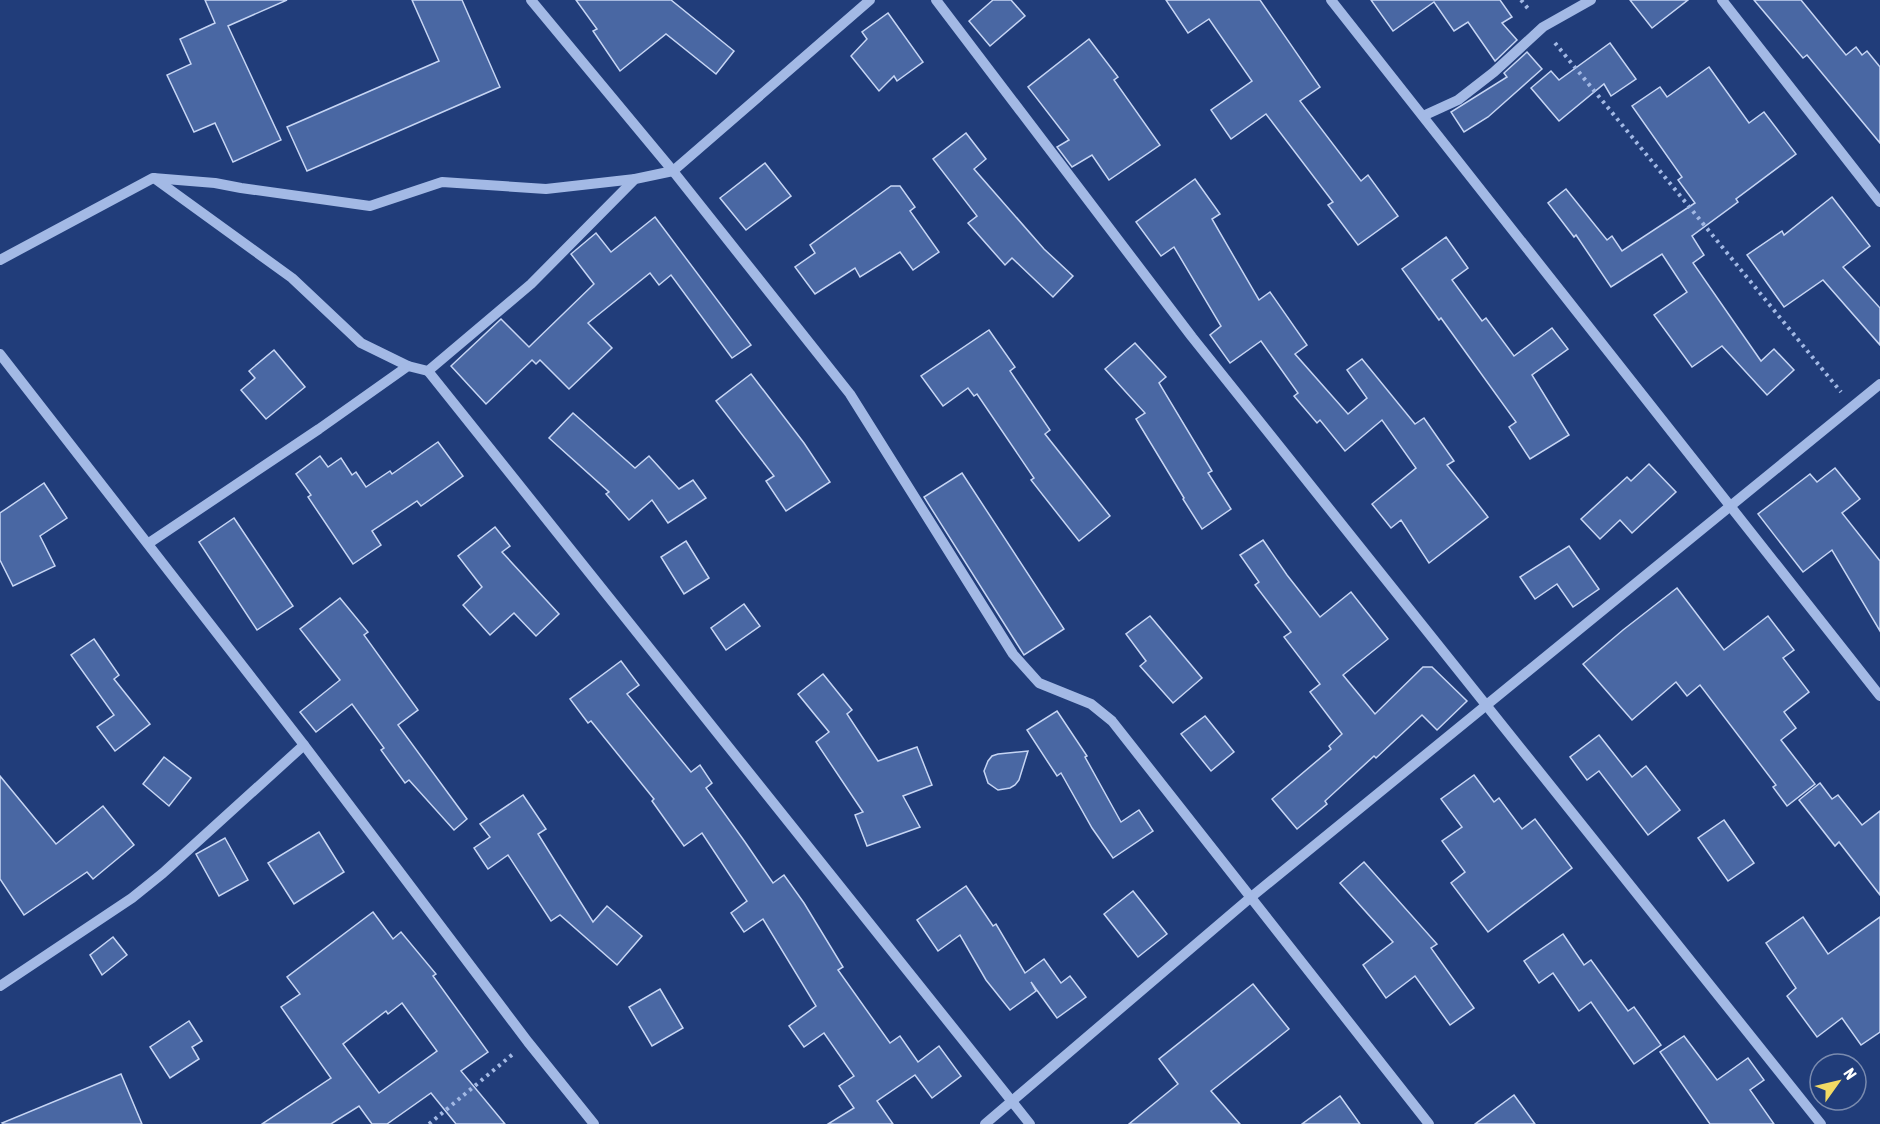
<svg xmlns="http://www.w3.org/2000/svg" width="1880" height="1124" viewBox="0 0 1880 1124" font-family="'Asap Condensed',sans-serif">
  <rect width="100%" height="100%" fill="#213d7a"/>
  <!-- building -->
  <g fill="#4967a3" stroke="#c6d5f4" stroke-width="1.5" fill-rule="evenodd">
    <path d="M205 0H287L228 26 281 140 233 162 215 123 194 132 167 75 191 64 180 39 215 23Z"/>
    <path d="M412 0H462L500 87 307 171 287 127 439 61Z"/>
    <path d="M576 0H671L734 51 716 74 666 34 620 71 593 31 597 29Z"/>
    <path d="M993 0H1011L1025 16 990 46 969 21Z"/>
    <path d="M1166 0H1260L1320 87 1300 101 1361 181 1368 175 1398 216 1358 245 1328 205 1333 202 1266 114 1231 139 1211 110 1252 81 1209 19 1188 33Z"/>
    <path d="M1371 0H1500L1512 17 1502 23 1517 40 1495 61 1468 22 1454 31 1434 2 1393 31Z"/>
    <path d="M1630 0H1688L1652 28Z"/>
    <path d="M1754 0H1801L1846 55 1856 47 1862 55 1867 51 1880 67V143L1807 55 1803 58Z"/>
    <path d="M888 13 923 62 897 81 894 76 879 91 851 56 867 39 862 32Z"/>
    <path d="M1089 39 1118 77 1114 80 1160 145 1109 180 1092 155 1072 167 1057 147 1069 140 1028 87Z"/>
    <path d="M1610 43 1636 79 1611 96 1604 84 1559 121 1531 88 1551 71 1559 80Z"/>
    <path d="M1527 52 1542 69 1488 117 1464 132 1451 112 1507 77 1504 73Z"/>
    <path d="M1709 67 1749 123 1764 112 1796 154 1736 199 1738 202 1692 236 1704 255 1693 263 1761 361 1774 349 1794 370 1767 395 1722 346 1692 367 1654 315 1687 292 1662 254 1611 287 1576 235 1574 237 1548 203 1566 189 1607 240 1612 236 1622 251 1695 203 1678 180 1682 177 1632 106 1660 87 1667 97Z"/>
    <path d="M966 133 986 159 974 169 1044 249 1073 276 1053 297 1012 258 1005 265 968 223 977 216 933 159Z"/>
    <path d="M765 163 791 196 746 230 720 198Z"/>
    <path d="M1195 179 1220 214 1212 219 1259 300 1270 292 1307 345 1295 354 1348 414 1367 398 1347 370 1362 359 1415 424 1424 418 1454 461 1447 465 1488 517 1429 563 1401 520 1391 528 1372 504 1416 468 1382 420 1345 451 1320 420 1317 423 1294 396 1298 393 1261 341 1230 363 1210 335 1221 326 1174 247 1161 256 1136 222Z"/>
    <path d="M891 186H900L915 207 910 211 939 252 913 270 900 252 860 277 855 268 815 294 795 267 815 253 810 245Z"/>
    <path d="M1832 197 1870 246 1843 267 1880 308V345L1823 280 1784 307 1747 255 1782 231 1784 235Z"/>
    <path d="M655 217 751 345 732 358 671 275 659 285 650 273 588 323 612 348 569 389 540 360 536 364 532 360 486 404 451 366 501 319 529 347 594 284 571 254 596 233 611 252Z"/>
    <path d="M1446 237 1468 268 1452 280 1482 321 1486 318 1514 356 1552 328 1568 349 1532 375 1569 435 1530 459 1509 427 1516 422 1441 318 1439 320 1402 269Z"/>
    <path d="M989 330 1015 367 1010 371 1050 430 1045 434 1110 516 1079 541 1031 480 1034 478 977 394 974 396 968 388 943 406 921 376Z"/>
    <path d="M1135 343 1166 377 1159 383 1212 471 1208 473 1231 509 1202 529 1183 499 1184 498 1136 419 1145 413 1105 369Z"/>
    <path d="M274 350 305 387 266 419 241 390 255 378 249 371Z"/>
    <path d="M751 374 804 443 830 482 786 511 766 481 774 476 716 401Z"/>
    <path d="M573 413 635 468 649 456 679 489 693 480 706 498 668 523 652 500 629 520 606 494 609 492 549 438Z"/>
    <path d="M438 442 463 476 421 506 417 501 372 531 381 545 353 564 308 497 311 495 296 474 320 456 328 467 341 458 352 475 356 472 366 487 390 471 392 474Z"/>
    <path d="M1649 464 1676 492 1632 533 1620 520 1600 539 1581 519 1627 477 1631 481Z"/>
    <path d="M1835 468 1860 499 1842 513 1880 561V631L1832 550 1803 572 1758 514 1810 474 1817 482Z"/>
    <path d="M962 473 1064 629 1024 655 924 497Z"/>
    <path d="M44 483 67 518 40 536 55 566 13 586 0 560V513Z"/>
    <path d="M234 518 293 606 257 630 199 542Z"/>
    <path d="M495 527 510 546 502 552 559 614 536 636 514 613 490 635 463 605 482 587 458 556Z"/>
    <path d="M1263 540 1287 575 1320 617 1351 592 1388 639 1343 675 1375 714 1423 667H1432L1467 701 1437 730 1422 715 1376 758 1374 756 1325 801 1327 804 1297 829 1272 799 1331 749 1329 746 1342 734 1310 692 1320 684 1284 637 1291 632 1255 585 1259 582 1240 555Z"/>
    <path d="M686 541 709 578 684 594 661 557Z"/>
    <path d="M1569 546 1599 589 1573 607 1557 584 1535 599 1520 577Z"/>
    <path d="M1677 588 1724 650 1768 616 1794 650 1783 658 1809 692 1784 712 1796 728 1781 740 1815 784 1787 806 1773 787 1776 785 1700 685 1687 696 1676 682 1632 720 1583 664 1623 630Z"/>
    <path d="M340 598 368 632 364 635 418 710 398 725 467 819 454 830 409 780 405 783 381 750 384 748 352 704 316 732 300 712 340 680 300 629Z"/>
    <path d="M744 604 760 626 726 650 711 628Z"/>
    <path d="M1150 616 1202 678 1173 703 1140 666 1146 661 1126 634Z"/>
    <path d="M94 639 119 675 114 679 150 724 115 751 97 727 114 715 71 655Z"/>
    <path d="M621 661 639 685 627 694 691 772 700 765 712 783 706 788 745 842 773 883 784 875 804 903 843 967 838 970 890 1043 900 1036 918 1062 939 1046 961 1076 932 1098 915 1075 877 1101 893 1124H828L854 1108 839 1086 854 1076 824 1033 804 1047 789 1026 816 1006 763 919 744 932 731 913 747 901 702 833 684 846 652 801 654 799 591 721 588 723 570 699Z"/>
    <path d="M823 674 852 710 847 714 878 761 917 747 932 785 903 796 920 827 867 846 855 815 863 812 816 742 829 732 798 694Z"/>
    <path d="M1057 711 1087 756 1085 757 1121 822 1139 810 1153 831 1113 858 1092 828 1061 773 1057 776 1027 730Z"/>
    <path d="M1205 716 1234 752 1211 771 1181 734Z"/>
    <path d="M1599 735 1632 777 1646 766 1680 810 1648 835 1599 771 1587 780 1570 757Z"/>
    <path d="M1028 751 1019 780 1015 785 1010 788 998 790 988 783 984 771 988 761 992 756 998 754Z"/>
    <path d="M164 757 191 778 169 806 143 784Z"/>
    <path d="M1474 775 1494 802 1499 798 1522 829 1535 819 1572 868 1488 932 1451 883 1465 872 1442 841 1462 827 1441 799Z"/>
    <path d="M0 776 56 844 103 806 134 845 93 879 87 872 24 915 0 879Z"/>
    <path d="M1820 783 1832 799 1838 795 1862 825 1880 811V895L1839 842 1835 846 1799 800Z"/>
    <path d="M523 795 546 829 538 834 593 922 607 906 642 936 617 965 560 915 551 921 508 855 488 869 474 848 490 837 480 824Z"/>
    <path d="M1724 820 1754 863 1728 881 1698 838Z"/>
    <path d="M319 832 344 872 294 904 268 863Z"/>
    <path d="M225 838 248 880 219 896 196 854Z"/>
    <path d="M1364 862 1437 944 1431 948 1474 1008 1450 1025 1415 976 1386 998 1363 965 1393 942 1340 883Z"/>
    <path d="M966 886 993 926 996 924 1025 973 1044 959 1061 983 1070 976 1086 997 1057 1018 1031 982 1036 991 1010 1010 986 980 960 935 938 951 917 920Z"/>
    <path d="M1133 891 1167 934 1138 957 1104 914Z"/>
    <path d="M373 912 393 939 401 932 436 974 433 976 488 1052 461 1071 505 1124H456L431 1093 387 1124H372L359 1106 331 1124H262L331 1078 281 1007 300 994 287 977ZM402 1003 437 1051 379 1093 343 1044 386 1011 388 1014Z"/>
    <path d="M1803 917 1828 954 1880 917V1032L1861 1045 1842 1018 1817 1037 1787 996 1796 988 1766 943Z"/>
    <path d="M1563 934 1584 965 1591 960 1628 1011 1634 1007 1661 1045 1634 1064 1591 1002 1579 1011 1553 973 1539 983 1524 961Z"/>
    <path d="M113 937 127 955 102 975 90 955Z"/>
    <path d="M1253 984 1289 1029 1211 1091 1240 1124H1129L1178 1084 1159 1059Z"/>
    <path d="M660 989 683 1028 652 1046 629 1007Z"/>
    <path d="M189 1021 202 1041 192 1047 199 1059 170 1078 150 1047Z"/>
    <path d="M1684 1036 1717 1080 1748 1058 1764 1080 1750 1090 1774 1124H1710L1660 1052Z"/>
    <path d="M121 1074 142 1124H3L2 1123Z"/>
    <path d="M1514 1095 1535 1124H1475Z"/>
    <path d="M1340 1096 1360 1124H1302Z"/>
  </g>
  <g fill="none" stroke-linecap="round" stroke-linejoin="round">
    <!-- path -->
    <g stroke="#a3b9e5" stroke-width="4" stroke-dasharray="3 4.5" stroke-linecap="butt">
      <path d="M1521 0 1530 11"/>
      <path d="M1555 43 1841 392"/>
      <path d="M429 1124 513 1054"/>
    </g>
    <!-- minor -->
    <g stroke="#a3b9e5" stroke-width="10">
      <path d="M531 0 673 171 850 394 1013 654 1039 683 1091 704 1112 721 1429 1124"/>
      <path d="M936 0 1192 337 1821 1124"/>
      <path d="M1331 0 1880 696"/>
      <path d="M1722 0 1880 202"/>
      <path d="M1423 116 1458 100 1494 72 1543 27 1591 0"/>
      <path d="M154 178 292 278 361 343 408 366"/>
      <path d="M0 260 153 178 215 183 241 188 370 206 442 182 546 189 635 179"/>
      <path d="M0 354 304 745 528 1042 594 1124"/>
      <path d="M428 371 1030 1124"/>
      <path d="M149 543 319 429 408 366 428 371 531 284 635 179 673 171 870 0"/>
      <path d="M0 986 132 898 163 873 304 745"/>
      <path d="M985 1124 1250 898 1880 384"/>
    </g>
  </g>
  <!-- north arrow -->
  <g transform="translate(1838 1082) rotate(56)"><circle r="28" fill="#213d7a" stroke="#7a8baf" stroke-width="1.5"/>
  <path d="M0-4.5L10 22L0 15L-10 22Z" fill="#f2da64"/>
  <text y="-9" font-size="16" font-weight="bold" text-anchor="middle" fill="#ffffff">N</text>
  </g>
</svg>
